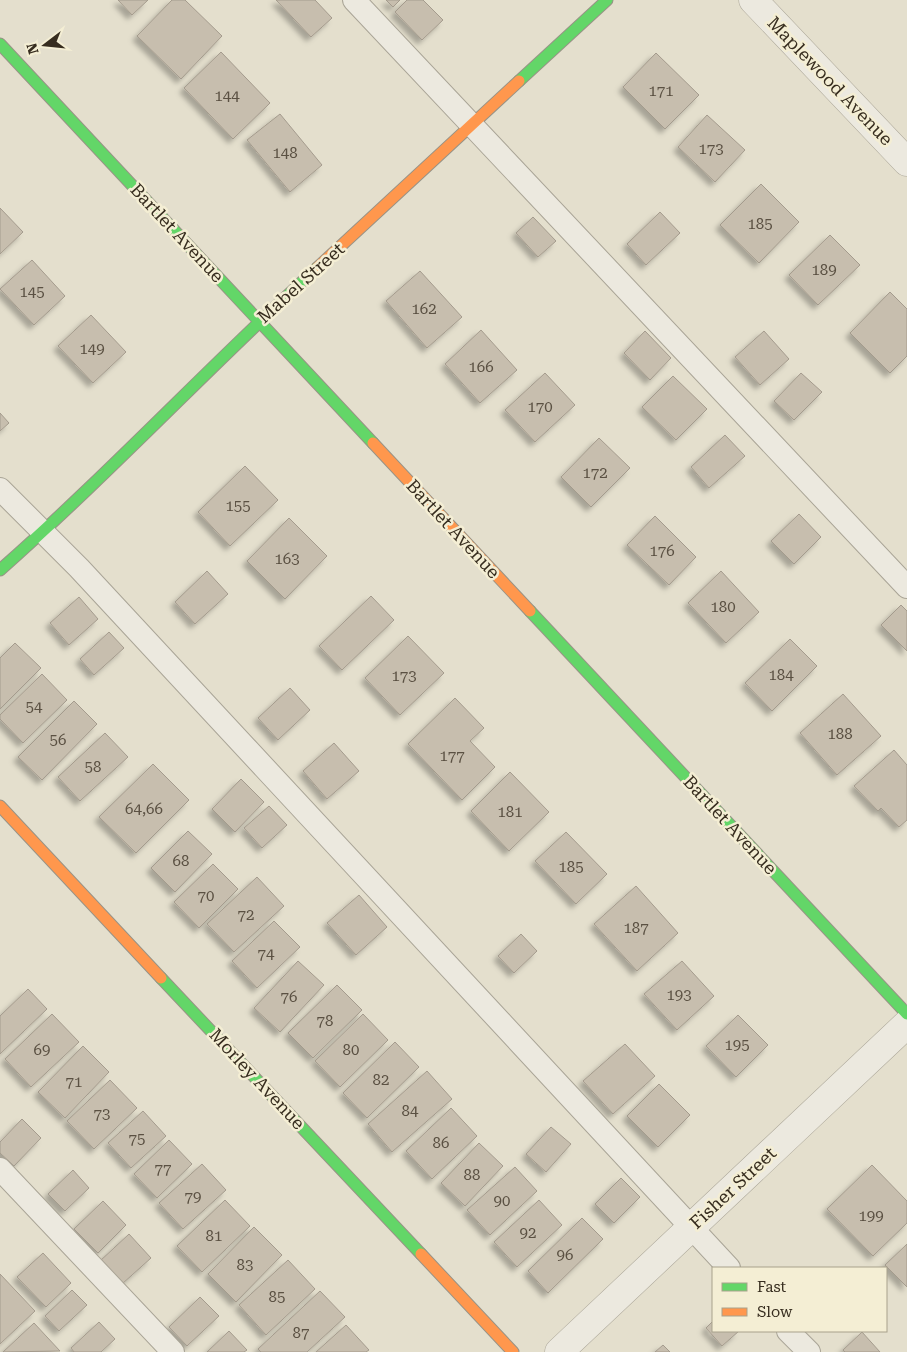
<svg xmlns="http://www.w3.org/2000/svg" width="907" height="1352" viewBox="0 0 907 1352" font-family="'Roboto Serif',serif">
  <defs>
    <filter id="shadow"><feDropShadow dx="-4.5" dy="4.5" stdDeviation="2.5" flood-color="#0004"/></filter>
  </defs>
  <rect width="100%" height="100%" fill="#e4dfcd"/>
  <!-- building -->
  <g fill="#c7beae" stroke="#a49b8d" filter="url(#shadow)">
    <path d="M118 0H148L132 15Z"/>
    <path d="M172 0H185L222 36 181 79 137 36Z"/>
    <path d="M276 0H315L332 18 311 37Z"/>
    <path d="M386 0H400L393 7Z"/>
    <path d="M407 0H423L443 20 422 40 395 12Z"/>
    <path d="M221 52 270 103 233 139 184 88Z"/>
    <path d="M656 53 699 95 665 129 623 87Z"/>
    <path d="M280 114 322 165 290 192 247 140Z"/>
    <path d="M707 115 745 150 715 182 678 147Z"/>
    <path d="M761 184 799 222 759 263 720 225Z"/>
    <path d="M0 208 23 232 0 254Z"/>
    <path d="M660 212 680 233 646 265 627 244Z"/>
    <path d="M533 217 556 241 538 257 516 233Z"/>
    <path d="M830 235 860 265 818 305 789 275Z"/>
    <path d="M32 260 65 296 34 325 0 289Z"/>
    <path d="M420 271 462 317 427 348 386 301Z"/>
    <path d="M890 292 907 309V356L890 373 850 333Z"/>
    <path d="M91 315 126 352 93 383 58 346Z"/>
    <path d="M481 330 517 370 480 403 445 364Z"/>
    <path d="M645 331 671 358 650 380 624 353Z"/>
    <path d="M764 331 789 359 760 385 735 357Z"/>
    <path d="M545 373 575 405 535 442 505 410Z"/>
    <path d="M801 373 822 392 794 420 774 401Z"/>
    <path d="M673 376 707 409 676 440 642 407Z"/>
    <path d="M0 413 9 423 0 431Z"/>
    <path d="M725 435 745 456 709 488 691 467Z"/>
    <path d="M599 438 630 468 591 507 561 477Z"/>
    <path d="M245 466 278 500 230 546 198 512Z"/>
    <path d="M799 514 821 537 794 564 771 541Z"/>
    <path d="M655 516 696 557 669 585 627 545Z"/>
    <path d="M289 518 327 556 285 599 247 561Z"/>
    <path d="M207 571 228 594 195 624 175 602Z"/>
    <path d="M721 571 759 612 726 643 688 603Z"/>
    <path d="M371 596 394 620 342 670 319 646Z"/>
    <path d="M79 597 98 619 69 645 50 623Z"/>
    <path d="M901 605 907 611V651L881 625Z"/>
    <path d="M109 632 124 648 94 675 80 659Z"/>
    <path d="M408 636 444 673 400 715 365 678Z"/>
    <path d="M790 639 817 666 772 711 745 683Z"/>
    <path d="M15 643 41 668 0 709V658Z"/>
    <path d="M42 674 67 700 23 743 0 719V715Z"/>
    <path d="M290 688 310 710 278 740 258 718Z"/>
    <path d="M843 694 881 736 837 775 800 733Z"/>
    <path d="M455 698 484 728 470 741 495 767 462 800 408 744Z"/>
    <path d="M74 701 97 724 42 780 18 757Z"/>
    <path d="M105 733 128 757 80 801 58 777Z"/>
    <path d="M334 743 359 771 327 799 303 771Z"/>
    <path d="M894 750 907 765V820L899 827 881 808 878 811 854 786Z"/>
    <path d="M153 764 189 800 136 853 99 817Z"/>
    <path d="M510 772 549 812 509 851 471 811Z"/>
    <path d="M241 779 264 802 235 832 212 809Z"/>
    <path d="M269 806 287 825 262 848 244 828Z"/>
    <path d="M188 831 212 854 175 892 151 868Z"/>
    <path d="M566 832 607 874 576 904 535 861Z"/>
    <path d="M213 864 238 889 199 928 174 902Z"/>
    <path d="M257 877 284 906 234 952 207 924Z"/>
    <path d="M636 886 678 933 637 971 594 924Z"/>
    <path d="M359 895 387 927 356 955 327 923Z"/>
    <path d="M274 921 300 947 257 988 232 961Z"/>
    <path d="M521 934 537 951 514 973 498 956Z"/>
    <path d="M298 961 324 985 280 1032 254 1008Z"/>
    <path d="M682 961 714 996 677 1030 644 994Z"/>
    <path d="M337 985 362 1010 313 1058 288 1033Z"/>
    <path d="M28 989 47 1009 0 1054V1016Z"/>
    <path d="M52 1014 79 1042 31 1087 5 1059Z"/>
    <path d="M363 1014 388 1040 340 1087 315 1061Z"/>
    <path d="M738 1015 768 1045 736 1077 706 1046Z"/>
    <path d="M395 1042 419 1067 367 1118 343 1093Z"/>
    <path d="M625 1044 655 1076 613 1114 583 1081Z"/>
    <path d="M83 1046 109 1072 65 1118 38 1092Z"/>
    <path d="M427 1071 452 1099 392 1152 368 1124Z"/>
    <path d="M110 1080 137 1108 94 1149 67 1121Z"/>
    <path d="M659 1084 690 1115 658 1147 627 1116Z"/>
    <path d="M451 1108 477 1136 432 1179 406 1151Z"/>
    <path d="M143 1111 166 1136 131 1168 108 1143Z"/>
    <path d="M22 1119 41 1138 14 1166 0 1153V1142Z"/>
    <path d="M551 1127 571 1144 546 1172 526 1154Z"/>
    <path d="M169 1140 192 1164 157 1198 134 1174Z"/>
    <path d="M479 1143 503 1166 465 1206 441 1183Z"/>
    <path d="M202 1164 226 1190 183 1229 159 1203Z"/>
    <path d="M872 1165 907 1201V1223L873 1256 827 1209Z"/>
    <path d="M515 1167 537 1191 490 1235 467 1210Z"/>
    <path d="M73 1170 89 1188 65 1211 48 1194Z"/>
    <path d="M621 1178 640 1197 614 1223 595 1204Z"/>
    <path d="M225 1200 250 1226 202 1272 177 1246Z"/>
    <path d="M539 1200 562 1225 517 1267 494 1242Z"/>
    <path d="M103 1201 126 1225 98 1253 74 1229Z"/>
    <path d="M582 1218 603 1239 548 1293 528 1271Z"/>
    <path d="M254 1227 282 1255 236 1302 208 1274Z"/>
    <path d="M129 1234 151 1258 122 1284 100 1261Z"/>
    <path d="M907 1244V1287L885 1265Z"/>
    <path d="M43 1253 71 1283 46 1307 17 1277Z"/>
    <path d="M288 1260 315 1289 266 1335 239 1305Z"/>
    <path d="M0 1274 35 1311 0 1344Z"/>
    <path d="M72 1290 87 1305 59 1331 45 1316Z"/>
    <path d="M320 1291 345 1317 307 1352H261L258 1349Z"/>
    <path d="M200 1297 219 1316 187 1346 169 1327Z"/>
    <path d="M713 1321V1331H739L722 1346 706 1328Z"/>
    <path d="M99 1322 115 1339 101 1352H74L71 1348Z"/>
    <path d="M34 1323 60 1351 3 1352Z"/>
    <path d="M346 1325 369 1350 366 1352H316Z"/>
    <path d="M229 1331 247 1350 244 1352H207Z"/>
    <path d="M862 1332 880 1352H845L843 1350Z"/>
    <path d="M663 1345 670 1352H655Z"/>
  </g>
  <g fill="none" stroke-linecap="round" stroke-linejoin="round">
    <!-- lane casing -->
    <g stroke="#a9a496" stroke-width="24">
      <g id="lane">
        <path d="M354 0 907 587"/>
        <path d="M0 489 79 568 729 1268"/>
        <path d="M0 1169 173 1352"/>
        <path d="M788 1331 809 1352"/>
      </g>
    </g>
    <!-- street casing -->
    <g stroke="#a9a496" stroke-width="29">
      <g id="street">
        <path d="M753 0 907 162"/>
        <path d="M559 1352 907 1024"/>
      </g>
    </g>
    <!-- fast casing -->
    <g stroke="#989386" stroke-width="13">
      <g id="fast">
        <path d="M0 44 373 443"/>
        <path d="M519 81 607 0"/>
        <path d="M0 570C110 473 210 366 317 268"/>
        <path d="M530 611 907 1014"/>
        <path d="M161 978 421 1254"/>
      </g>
    </g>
    <!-- slow casing -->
    <g stroke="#989386" stroke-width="13">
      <g id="slow">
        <path d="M317 268 519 81"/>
        <path d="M373 443 530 611"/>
        <path d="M0 806 161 978"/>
        <path d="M421 1254 513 1352"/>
      </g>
    </g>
    <!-- lane -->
    <use href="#lane" stroke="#ece9df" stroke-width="22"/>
    <!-- street -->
    <use href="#street" stroke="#ece9df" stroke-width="28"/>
    <!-- fast -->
    <use href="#fast" stroke="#63d668" stroke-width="11"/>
    <!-- slow -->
    <use href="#slow" stroke="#ff974d" stroke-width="11"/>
  </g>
  <g text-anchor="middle" stroke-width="5" stroke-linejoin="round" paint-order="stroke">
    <!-- number labels -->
    <g font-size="15" fill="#5b5143">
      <text x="661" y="96">171</text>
      <text x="227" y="101">144</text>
      <text x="711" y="154">173</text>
      <text x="285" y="158">148</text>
      <text x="760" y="229">185</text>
      <text x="824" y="275">189</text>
      <text x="32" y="297">145</text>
      <text x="424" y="314">162</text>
      <text x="92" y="354">149</text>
      <text x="481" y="372">166</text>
      <text x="540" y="412">170</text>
      <text x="595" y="478">172</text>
      <text x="238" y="511">155</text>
      <text x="662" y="556">176</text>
      <text x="287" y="564">163</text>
      <text x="723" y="612">180</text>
      <text x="781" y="680">184</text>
      <text x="404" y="681">173</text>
      <text x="34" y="712">54</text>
      <text x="840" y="739">188</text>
      <text x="58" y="745">56</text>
      <text x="452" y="761">177</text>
      <text x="93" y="772">58</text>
      <text x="144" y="814">64,66</text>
      <text x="510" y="817">181</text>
      <text x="181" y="866">68</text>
      <text x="571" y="872">185</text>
      <text x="206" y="901">70</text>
      <text x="246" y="920">72</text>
      <text x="636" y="933">187</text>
      <text x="266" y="959">74</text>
      <text x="679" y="1000">193</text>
      <text x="289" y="1002">76</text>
      <text x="325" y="1026">78</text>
      <text x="737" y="1050">195</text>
      <text x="42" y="1055">69</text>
      <text x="351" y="1055">80</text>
      <text x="381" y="1085">82</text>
      <text x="74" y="1087">71</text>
      <text x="410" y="1116">84</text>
      <text x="102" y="1119">73</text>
      <text x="137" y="1144">75</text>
      <text x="441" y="1148">86</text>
      <text x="163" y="1174">77</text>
      <text x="472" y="1180">88</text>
      <text x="193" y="1202">79</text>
      <text x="502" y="1206">90</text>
      <text x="871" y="1221">199</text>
      <text x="528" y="1238">92</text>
      <text x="214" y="1241">81</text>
      <text x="565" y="1260">96</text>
      <text x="245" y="1270">83</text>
      <text x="277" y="1302">85</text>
      <text x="301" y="1338">87</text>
    </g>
    <!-- street labels -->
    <g font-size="18" fill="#372d1f" stroke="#f4eed4">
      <text transform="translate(830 81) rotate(46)" y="6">Maplewood Avenue</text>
      <text transform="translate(177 233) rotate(47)" y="6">Bartlet Avenue</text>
      <text transform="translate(301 283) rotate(-42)" y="6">Mabel Street</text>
      <text transform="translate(453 529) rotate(47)" y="6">Bartlet Avenue</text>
      <text transform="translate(730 825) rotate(47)" y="6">Bartlet Avenue</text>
      <text transform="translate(257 1079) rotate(47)" y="6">Morley Avenue</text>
      <text transform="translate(733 1188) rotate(-43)" y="6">Fisher Street</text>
    </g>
  </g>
  <!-- legend -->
  <rect x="712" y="1267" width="175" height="65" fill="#f4eed4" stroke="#a8a18c"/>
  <rect x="722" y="1283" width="25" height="8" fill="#63d668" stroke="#a8a18c"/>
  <text x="757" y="1292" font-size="15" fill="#372d1f">Fast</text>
  <rect x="722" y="1308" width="25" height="8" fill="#ff974d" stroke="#a8a18c"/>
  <text x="757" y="1317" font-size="15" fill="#372d1f">Slow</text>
  <!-- north arrow -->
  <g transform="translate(45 45) rotate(254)" stroke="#f4eed4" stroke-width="4" paint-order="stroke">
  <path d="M0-4L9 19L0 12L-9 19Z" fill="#372d1f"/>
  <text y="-8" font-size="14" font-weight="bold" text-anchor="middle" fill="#372d1f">N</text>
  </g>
</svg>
